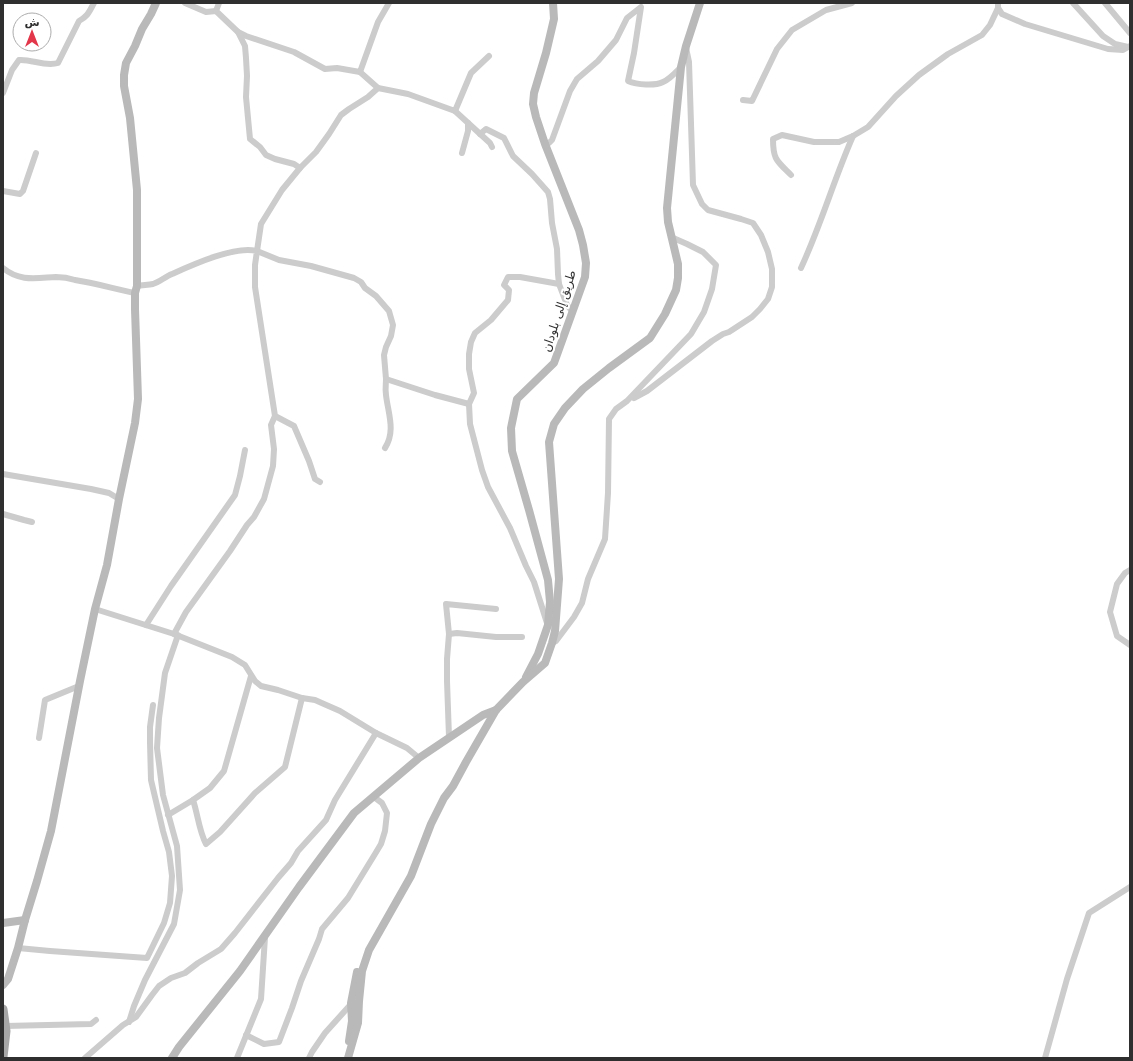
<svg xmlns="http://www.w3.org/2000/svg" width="1133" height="1061" viewBox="0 0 1133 1061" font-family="'DejaVu Sans',Cairo,sans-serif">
  <rect width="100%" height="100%" fill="#fff"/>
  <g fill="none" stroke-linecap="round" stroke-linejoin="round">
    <!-- street -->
    <g stroke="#ccc" stroke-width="6">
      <path d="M185 3 206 12 216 11"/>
      <path d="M219 3 216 11 238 32 246 36 294 52 325 69 337 68 360 72 378 22 389 3"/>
      <path d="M998 3V8L1002 14 1025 24 1108 49 1123 50 1130 46"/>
      <path d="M1073 3 1103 36 1115 44 1128 47"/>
      <path d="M1105 3 1130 33"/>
      <path d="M238 32 245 46 246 58 247 76 246 97 250 139 260 147 266 155 275 159 294 164 300 168 316 152 329 134 341 115 349 109 368 97 378 88 360 72"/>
      <path d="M378 88 408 94 455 111 471 73 489 56"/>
      <path d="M3 93 12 70 19 60C32 59 45 67 58 63L79 21C88 16 89 12 94 3"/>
      <path d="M743 100 752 101 777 49 792 30 826 10 852 3"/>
      <path d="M455 111 490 143 492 147"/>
      <path d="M480 134 486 129 504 138 513 156 532 174 548 192 550 199 552 223 557 249 558 274 559 284 567 305 572 311"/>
      <path d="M545 144 549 143 552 140 570 91 577 79 598 61 616 40 627 18 641 7 634 53 628 81C637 85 655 86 663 82 670 79 676 72 681 67"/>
      <path d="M462 153 468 131V123"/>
      <path d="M300 168 282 190 261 224 257 251 279 260 311 266 354 278 361 282 365 288 376 296 389 311 393 325 391 336 386 347 384 355 386 379 435 395 469 404"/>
      <path d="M791 175C777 161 773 160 773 139L782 135 814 142H839L853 136 868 127 896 96 919 75 948 54 982 35 990 25 998 8"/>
      <path d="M3 191 20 194 23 191 36 153"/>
      <path d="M3 268C20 282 36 278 56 277 62 277 69 278 75 280 95 283 115 289 135 293"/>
      <path d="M801 268C821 225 834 179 853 136"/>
      <path d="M137 286C142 285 148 285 153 284 159 282 165 277 172 274 192 265 236 245 257 251L255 265V287L275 416 294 426 309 461 315 479 320 482"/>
      <path d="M634 398 647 391 712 341 723 334 729 332 752 317 760 309 768 299 772 287V269L768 252 761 235 753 223 741 219 708 210 702 204 693 185 689 62 686 48"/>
      <path d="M385 448C396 431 388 413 386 395 385 389 386 384 386 379"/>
      <path d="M3 474 91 489 109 493 119 499"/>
      <path d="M3 514 24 520 32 522"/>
      <path d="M1130 570 1125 573 1117 584 1110 612 1117 636 1130 645"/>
      <path d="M95 609 174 634 232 657 245 665 255 681 261 686 278 690 302 698 315 700 324 704 340 711 376 733 407 748 419 758"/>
      <path d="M547 623 534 582 526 566 510 528 488 487 482 470 470 424 469 404 474 393 469 369V354L471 342 475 333 491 320 508 300 509 290 504 285 508 277H520L559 284"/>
      <path d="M146 625 171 586 235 495 240 476 245 450"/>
      <path d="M174 634 186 612 230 551 247 525 254 517 264 499 273 466 274 449 271 425 275 416"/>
      <path d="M449 634 457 633 496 637H522"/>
      <path d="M552 643 556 641 574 617 582 603 588 579 605 539 608 493 609 419 616 409 627 401 691 334 704 312 712 289 716 265 703 252 687 244 671 237"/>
      <path d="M251 676 224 771 210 788 193 800C198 815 199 831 206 844L220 832 255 793 285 767 302 698"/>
      <path d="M449 737 447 681V659L449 634 446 604 496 609"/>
      <path d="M39 738 45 700 79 686"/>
      <path d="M168 815 193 800"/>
      <path d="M18 948 50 951 147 958 164 923 170 903 172 876 169 852 163 831 151 780 150 742V727L153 705"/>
      <path d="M129 1022 134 1006 145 980 174 924 180 890 177 846 163 795 157 748 159 718 165 673 178 635"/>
      <path d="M5 1026 91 1024 96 1020"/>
      <path d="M246 1035 264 1044 279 1042 292 1008 301 981 319 939 322 929 348 898 375 854 381 844 385 831 387 813 382 803 374 797"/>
      <path d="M85 1058 123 1025 136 1017 152 995 159 986 171 978 185 973 198 963 221 949 235 933 278 878 291 863 298 851 326 820 335 800 376 733"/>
      <path d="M237 1058 261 999 265 937"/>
      <path d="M309 1058 312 1052 325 1033 352 1003"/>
      <path d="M1045 1058 1067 979 1089 913 1130 887"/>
    </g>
    <!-- secondary -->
    <g stroke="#b9b9b9" stroke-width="8">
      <path d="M526 677 538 654 548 625 550 602 548 580 529 510 512 451 511 428 517 399 554 363 585 277 586 263 583 245 579 230 545 144 536 117 533 104 534 93 546 53 554 19 553 3"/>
      <path d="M3 923 25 920"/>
      <path d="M3 985 8 979 18 948 25 920 37 881 51 831 80 681 95 609 107 565 119 499 135 423 138 399 135 309V293L137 286V190L130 118 124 86V75L126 63 135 46 142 29 151 14 156 3"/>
      <path d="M349 1041 352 1021 351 1003 357 972"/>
      <path d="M172 1058 179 1047 240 971 299 887 354 813 419 758 483 715 496 710"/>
      <path d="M348 1058 358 1023 359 1001 362 971 369 950 411 876 431 824 444 798 453 786 466 762 496 710 523 682 545 663 552 643 555 631 559 579 549 442 554 424 565 408 583 389 609 368 650 338 665 314 676 290 678 278V264L668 222 667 208 681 67 686 46 700 3"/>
    </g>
    <!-- primary -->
    <path stroke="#a7a7a7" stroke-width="9" d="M3 1009 6 1031 3 1057"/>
  </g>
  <g text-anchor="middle" stroke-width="4" stroke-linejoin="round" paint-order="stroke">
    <!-- street labels -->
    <g font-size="12" fill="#2f2f2f" stroke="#fff">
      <text transform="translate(559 311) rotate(-72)" y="4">طريق إلى بلودان</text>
    </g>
  </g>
  <!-- border -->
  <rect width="1133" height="1061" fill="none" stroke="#2f2f2f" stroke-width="8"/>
  <!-- north arrow -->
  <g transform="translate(32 32)"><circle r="19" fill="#ffffff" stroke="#acacac"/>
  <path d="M0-3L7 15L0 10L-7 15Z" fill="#e2364a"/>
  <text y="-6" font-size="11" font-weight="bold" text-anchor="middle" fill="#2f2f2f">ش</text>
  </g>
</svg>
